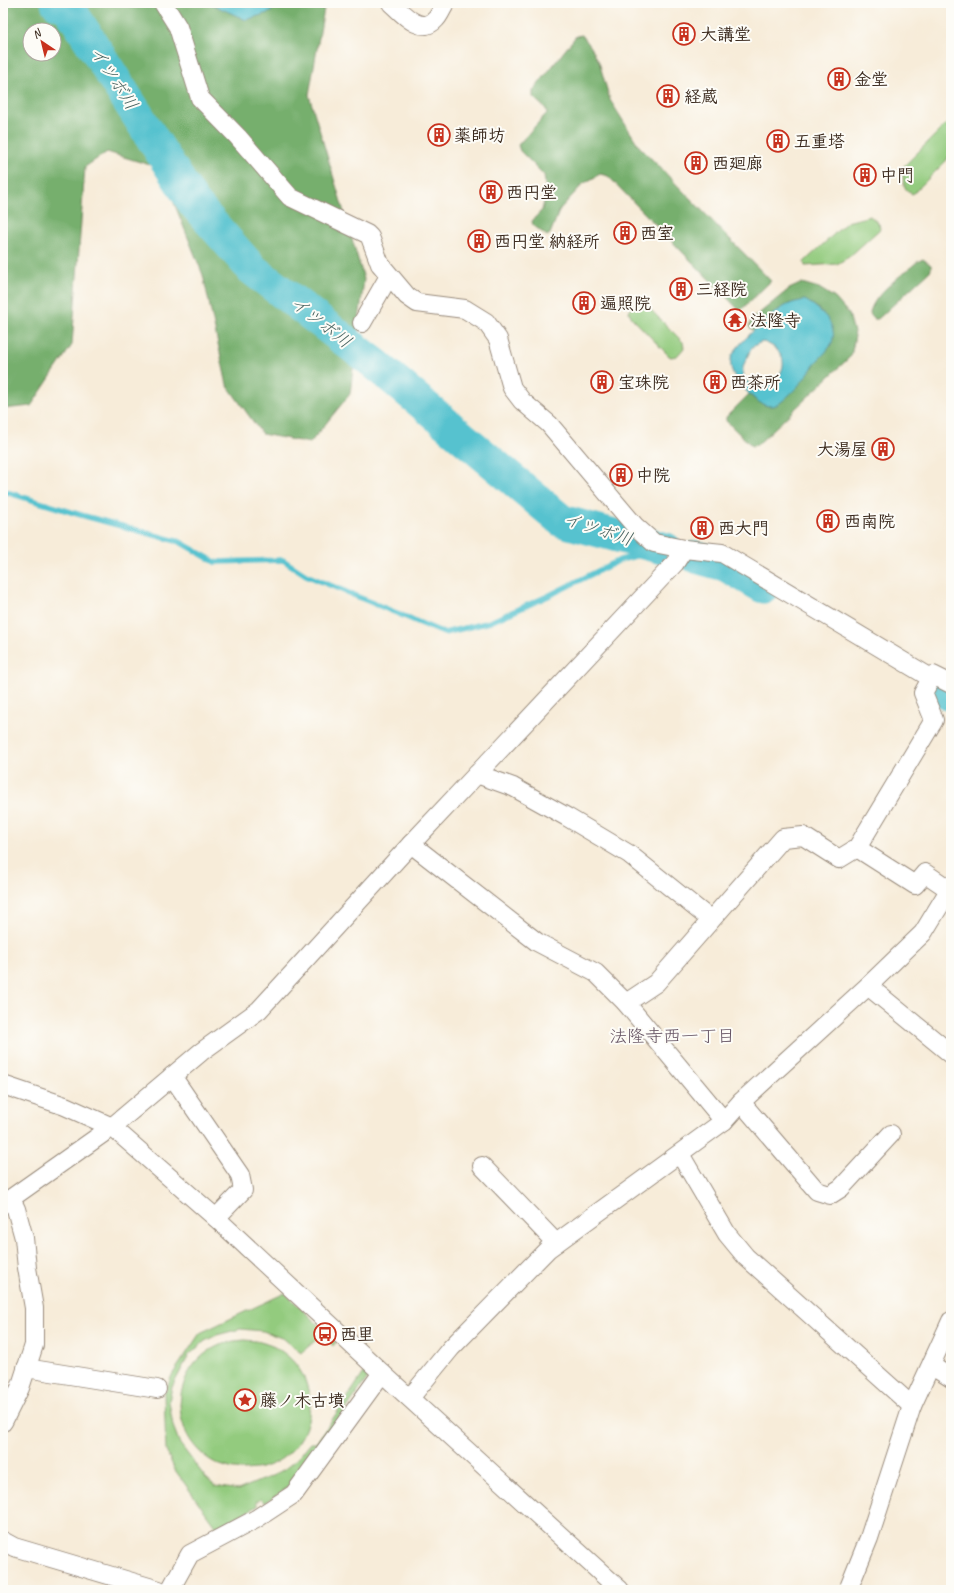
<svg xmlns="http://www.w3.org/2000/svg" width="954" height="1593" viewBox="0 0 954 1593" font-family="Caveat,'Klee One',sans-serif">
  <rect width="100%" height="100%" fill="#fdfcf7"/>
  <filter id="ink" filterUnits="userSpaceOnUse"><feTurbulence type="fractalNoise" baseFrequency=".025" numOctaves="2"/><feDisplacementMap in="SourceGraphic" scale="8" xChannelSelector="R" yChannelSelector="G"/><feConvolveMatrix kernelMatrix="1 2 1 2 8 2 1 2 1" color-interpolation-filters="sRGB"/></filter>
  <filter id="wash" filterUnits="userSpaceOnUse"><feTurbulence type="fractalNoise" baseFrequency=".012" numOctaves="4" result="noise"/><feDisplacementMap in="SourceGraphic" scale="16" xChannelSelector="R" yChannelSelector="G"/><feGaussianBlur stdDeviation="0.9" result="paint"/><feColorMatrix in="noise" values="0 0 0 0 0 0 0 0 0 0 0 0 0 0 0 0 0 1.4 0 .05"/><feComposite in="paint" operator="in"/></filter>
  <g filter="url(#wash)">
    <rect width="100%" height="100%" fill="#f7ecd9"/>
    <!-- green -->
    <g fill="#93cb7e" stroke="#677a4e">
      <path d="M951 119V153L946 161 913 194C901 190 903 177 903 167Z"/>
      <path d="M870 216 879 224 880 229 849 257 837 264 805 266 804 262 847 222Z"/>
      <path d="M640 302 646 305 683 342 684 348 677 356 671 357 669 356 632 318 629 312 631 309Z"/>
      <path d="M285 1293 336 1342 333 1346 322 1335 301 1353 284 1339 263 1331 240 1329 217 1335 205 1341 189 1355 172 1387 169 1401 173 1426 180 1444 205 1477 215 1486 238 1490 274 1475 286 1468 296 1460 310 1443H316L366 1370 371 1373 320 1447 288 1487 265 1503 261 1499 256 1502 258 1506 216 1527 175 1470 166 1451 164 1395 172 1375 200 1333Z"/>
      <circle cx="245" cy="1405" r="65"/>
    </g>
    <!-- forest -->
    <g fill="#76af6d" stroke="#586c46" fill-rule="evenodd">
      <path d="M3 3H325L309 95 364 279 350 394 310 443 262 434 227 385 203 275 160 168 107 152 85 167 72 345 31 406 3 409ZM30 30H54V54H30Z"/>
      <path d="M582 35 591 47 599 62 610 100 639 146 771 281 740 311 608 176 600 174 583 184 560 209 550 234 547 236 533 225 532 221 542 210 546 193 544 175 520 151 518 145 547 113 546 109 533 97V91L576 36Z"/>
      <path d="M923 259 931 265V270L878 319H874L870 314C871 296 903 274 917 262Z"/>
      <path d="M802 283 819 288 835 298 849 314 855 336 851 356 757 445 752 446 726 421V417L749 394 753 398 766 406 829 323C825 316 820 309 813 305 792 292 768 318 754 331L749 327 751 320 789 289Z"/>
    </g>
    <!-- water -->
    <g fill="#56c2cf" stroke="#487676" fill-rule="evenodd">
      <path d="M209 3H274L271 12 246 20Z"/>
      <path d="M805 300C816 306 831 318 833 331 834 334 833 340 832 343 829 349 823 355 818 360 809 372 799 387 787 397 783 401 777 406 772 406 760 407 749 394 742 386 735 379 729 369 731 359 734 345 774 311 787 305 793 302 799 301 805 300ZM763 342C777 346 789 359 780 374 772 389 746 393 743 372 742 367 745 362 747 358 750 349 754 344 763 342Z"/>
    </g>
    <g fill="none" stroke-linecap="round" stroke-linejoin="round">
      <!-- stream -->
      <path stroke="#56c2cf" stroke-width="5.5" d="M3 491 81 515 180 542 215 562 283 560 306 575 444 633 490 622 548 596 620 560 659 550"/>
      <!-- river -->
      <g stroke="#56c2cf" stroke-width="33">
        <path d="M57 3 69 8 193 202 252 269 374 363 562 521 666 549"/>
        <path d="M696 557 725 565 763 587"/>
        <path d="M939 688 951 695"/>
      </g>
    </g>
  </g>
  <g filter="url(#ink)">
    <g fill="none" stroke-linecap="round" stroke-linejoin="round">
      <!-- minor casing -->
      <g stroke="#998b7c" stroke-width="20">
        <g id="minor">
          <path d="M163 3 178 27 200 98 238 137 290 197 367 234 370 237 380 264 407 296 417 303 465 309 486 322 498 339 512 388 522 401 549 424 635 526 654 543 684 549 722 553 931 678"/>
          <path d="M391 3C402 13 421 36 436 19 440 15 442 8 446 3"/>
          <path d="M362 323 389 276"/>
          <path d="M477 774 513 787 567 817 629 854 711 920"/>
          <path d="M411 844 537 942 596 973 626 1003 724 1121"/>
          <path d="M857 848 915 885 925 873 950 890"/>
          <path d="M868 986 951 1054"/>
          <path d="M626 1003 656 983 783 838 803 836 839 859 857 848 934 720 923 693 933 675 951 684"/>
          <path d="M172 1076 240 1175 243 1190 216 1218"/>
          <path d="M3 1085 65 1106 112 1127 216 1218 382 1373 620 1590"/>
          <path d="M741 1102 817 1191 830 1195 841 1188 891 1134"/>
          <path d="M680 1154 727 1234 746 1257 912 1406"/>
          <path d="M482 1166 556 1243"/>
          <path d="M3 1204 112 1127 201 1052 259 1010 411 844 477 774 675 563 684 549"/>
          <path d="M932 1366 951 1378"/>
          <path d="M26 1368 157 1389"/>
          <path d="M410 1398 451 1348 548 1249 724 1121 741 1102 868 986 923 933 951 887"/>
          <path d="M3 1422 20 1388 34 1345V1308L27 1268 24 1238 16 1209 11 1199"/>
          <path d="M3 1541 14 1547 159 1590"/>
          <path d="M170 1590 190 1554 256 1519 294 1494 382 1373"/>
          <path d="M848 1590 869 1538 912 1406 951 1321"/>
        </g>
      </g>
      <!-- minor -->
      <use href="#minor" stroke="#fff" stroke-width="18"/>
    </g>
  </g>
  <!-- icons -->
  <defs>
    <g id="building-ring" transform="scale(1.15)"><circle r="9.5" fill="#fdfcf7" stroke="#c8321e" stroke-width="1.5"/><path d="M-4-6H4V6H1V3H-1V6H-4ZM-2.5-4.3h1.7v1.8h-1.7ZM.8-4.3h1.7v1.8H.8ZM-2.5-1h1.7V.8h-1.7ZM.8-1h1.7V.8H.8Z" fill="#c8321e"/></g>
    <g id="temple-ring" transform="scale(1.15)"><circle r="9.5" fill="#fdfcf7" stroke="#c8321e" stroke-width="1.5"/><path d="M0-6L5-2H3V0L6.5 2.5H4V6H1.5V3h-3V6H-4V2.5H-6.5L-3 0V-2H-5Z" fill="#c8321e"/></g>
    <g id="bus-ring" transform="scale(1.15)"><circle r="9.5" fill="#fdfcf7" stroke="#c8321e" stroke-width="1.5"/><path d="M-5-6H5V4H4V6H2V4H-2V6H-4V4H-5ZM-3.5-4V0h7V-4ZM-3.5 1.2v1.5H-2V1.2ZM2 1.2v1.5H3.5V1.2Z" fill="#c8321e"/></g>
    <g id="sight-ring" transform="scale(1.15)"><circle r="9.5" fill="#fdfcf7" stroke="#c8321e" stroke-width="1.5"/><path d="M0-6L1.8-2.2L6-1.7L2.9 1.2L3.7 5.4L0 3.3L-3.7 5.4L-2.9 1.2L-6-1.7L-1.8-2.2Z" fill="#c8321e"/></g>
  </defs>
  <g fill-rule="evenodd">
    <use href="#building-ring" x="684" y="34"/>
    <use href="#building-ring" x="839" y="79"/>
    <use href="#building-ring" x="668" y="96"/>
    <use href="#building-ring" x="439" y="135"/>
    <use href="#building-ring" x="778" y="141"/>
    <use href="#building-ring" x="696" y="163"/>
    <use href="#building-ring" x="865" y="175"/>
    <use href="#building-ring" x="491" y="192"/>
    <use href="#building-ring" x="625" y="233"/>
    <use href="#building-ring" x="479" y="241"/>
    <use href="#building-ring" x="681" y="289"/>
    <use href="#building-ring" x="584" y="303"/>
    <use href="#temple-ring" x="735" y="320"/>
    <use href="#building-ring" x="602" y="382"/>
    <use href="#building-ring" x="715" y="382"/>
    <use href="#building-ring" x="883" y="449"/>
    <use href="#building-ring" x="621" y="475"/>
    <use href="#building-ring" x="828" y="521"/>
    <use href="#building-ring" x="702" y="528"/>
    <use href="#bus-ring" x="325" y="1334"/>
    <use href="#sight-ring" x="245" y="1400"/>
  </g>
  <g text-anchor="middle" stroke-width="4" stroke-linejoin="round" paint-order="stroke">
    <!-- poi labels -->
    <g font-size="17" font-weight="bold" fill="#3b2a1e" stroke="#fdfcf7" text-anchor="start">
      <text x="700" y="40">大講堂</text>
      <text x="854" y="85">金堂</text>
      <text x="684" y="102">経蔵</text>
      <text x="454" y="141">薬師坊</text>
      <text x="794" y="147">五重塔</text>
      <text x="712" y="169">西廻廊</text>
      <text x="880" y="181">中門</text>
      <text x="506" y="198">西円堂</text>
      <text x="640" y="239">西室</text>
      <text x="494" y="247">西円堂 納経所</text>
      <text x="696" y="295">三経院</text>
      <text x="600" y="309">遍照院</text>
      <text x="750" y="326">法隆寺</text>
      <text x="618" y="388">宝珠院</text>
      <text x="730" y="388">西茶所</text>
      <text x="868" y="455" text-anchor="end">大湯屋</text>
      <text x="636" y="481">中院</text>
      <text x="844" y="527">西南院</text>
      <text x="718" y="534">西大門</text>
      <text x="340" y="1340">西里</text>
      <text x="260" y="1406">藤ノ木古墳</text>
    </g>
    <!-- water labels -->
    <g font-size="18" font-style="italic" fill="#445f5c" stroke="#fdfcf7">
      <text transform="translate(114 78) rotate(57)" y="6">イツボ川</text>
      <text transform="translate(321 322) rotate(38)" y="6">イツボ川</text>
      <text transform="translate(598 529) rotate(18)" y="6">イツボ川</text>
    </g>
    <!-- neighbourhood labels -->
    <g font-size="18" fill="#645262" stroke="#fdfcf7">
      <text x="672" y="1042">法隆寺西一丁目</text>
    </g>
  </g>
  <!-- margin -->
  <rect width="954" height="1593" fill="none" stroke="#fdfcf7" stroke-width="16"/>
  <!-- north arrow -->
  <g transform="translate(42 42) rotate(325)"><circle r="19" fill="#fdfcf7" stroke="#afa8a0"/>
  <path d="M0-3L7 15L0 10L-7 15Z" fill="#c8321e"/>
  <text y="-6" font-size="11" font-weight="bold" text-anchor="middle" fill="#3b2a1e">N</text>
  </g>
</svg>
